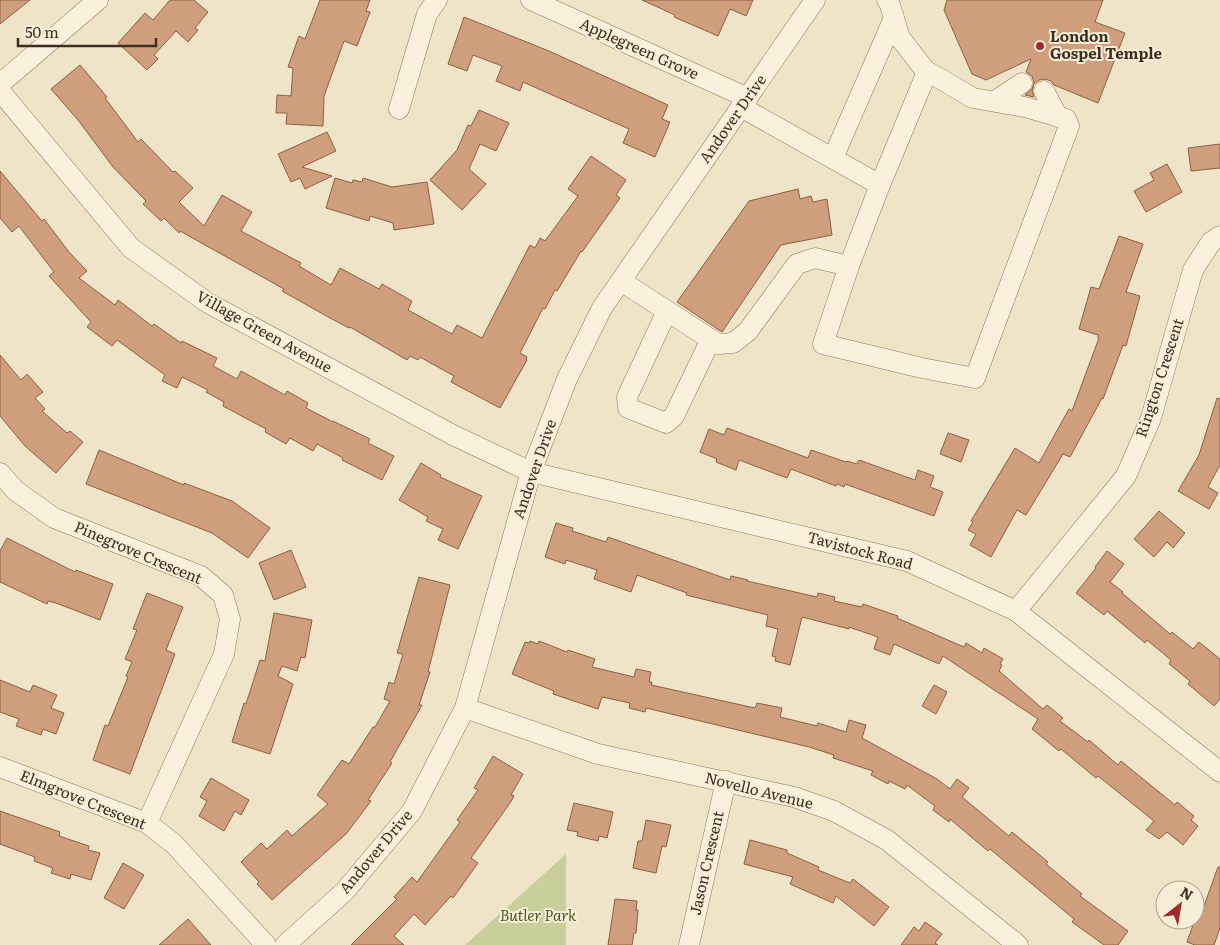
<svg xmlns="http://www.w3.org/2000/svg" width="1220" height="945" viewBox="0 0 1220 945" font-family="Literata,serif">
  <rect width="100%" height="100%" fill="#f0e4c8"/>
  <!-- green -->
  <path fill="#c9cf9b" d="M566 854V945H465Z"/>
  <!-- building -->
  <g fill="#cf9f7d" stroke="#8d5f41">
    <path d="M0 0H30L0 24Z"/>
    <path d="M170 0H194L208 12 195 28 198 30 188 42 176 31 154 55 158 59 147 70 118 43 145 13 153 20Z"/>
    <path d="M320 0H370L366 11 370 12 357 46 344 41 324 96 323 126 286 124 287 113H276L277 95 291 96 293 68 288 67 299 36 305 39Z"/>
    <path d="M642 0H753L746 16 730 9 718 36 674 17 675 15Z"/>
    <path d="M947 0H1103L1095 22 1125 33 1098 103 1054 85 1051 81 1045 79 1039 80 1034 84 1032 91 1034 97 1025 95 1032 89 1034 83 1032 76 1026 72 1031 59 986 80 972 74 944 10Z"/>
    <path d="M464 17 549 51 668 105 662 119 670 122 655 157 623 143 629 129 523 82 520 91 496 81 502 66 473 55 467 71 448 64Z"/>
    <path d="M80 65 107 97 105 98 138 142 141 139 173 172 175 171 193 188 179 202 204 226 222 195 252 212 241 231 301 263 299 266 331 285 340 268 379 289 382 284 412 301 408 310 452 334 457 325 482 338 530 245 535 248 540 238 545 241 578 196 568 189 591 156 626 180 616 195 620 198 582 252 581 251 557 291 555 290 545 309 543 308 520 353 527 357 526 360H527L500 408 451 382 454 376 420 357 418 360 410 356 407 360 350 327 349 328 330 318 282 291 284 289 180 231 179 233 164 218 161 221 143 204 146 201 113 167 78 120 51 89Z"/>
    <path d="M479 110 509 123 496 151 480 144 469 169 486 184 462 210 430 180 457 150 468 125 471 126Z"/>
    <path d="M327 132 336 151 302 167 332 176 305 189 300 178 291 182 278 154Z"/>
    <path d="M1220 144V168L1191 171 1188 148Z"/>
    <path d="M1167 164 1182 192 1146 212 1134 191 1154 180 1150 173Z"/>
    <path d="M0 171 42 221 44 219 69 252 87 271 79 278 115 305 118 300 152 326 154 324 181 343 182 341 217 358 213 366 237 379 241 371 285 395 287 391 308 403 306 408 333 422V421L370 439 368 443 394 456 382 480 342 460 343 458 317 444 313 451 290 438 286 444 265 432 266 429 223 406 224 402 206 392 208 390 182 377 177 388 162 381 165 375 117 340 112 346 87 327 91 322 49 276 54 272 19 226 12 232 0 218Z"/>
    <path d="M335 178 352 183 353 180 362 182 363 178 392 187 427 182 434 224 394 230 393 223 370 216 369 221 326 208Z"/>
    <path d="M798 189 800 199 811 196 813 202 827 199 832 235 781 245 722 332 677 302 749 201Z"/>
    <path d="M1119 236 1143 244 1126 292 1140 296 1126 346 1123 345 1103 399 1102 398 1070 457 1063 454 1026 515 1017 510 991 557 970 545 976 534 968 530 973 522 971 521 1015 448 1039 463 1069 409 1072 411 1099 338H1098V335L1079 329 1091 287 1099 289Z"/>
    <path d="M0 355 21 380 27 374 43 392 35 398 45 409 42 411 67 433 70 431 83 442 56 473 25 446 0 416Z"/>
    <path d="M1217 398 1220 399V465L1208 487 1218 493 1209 509 1178 491 1199 455Z"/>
    <path d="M727 428 808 458 811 450 846 462 847 461 857 464 859 460 915 480 918 470 934 476 930 487 943 492 934 516 845 484 844 487 837 484 836 486 791 469 787 478 739 460 736 470 716 462 717 459 700 452 709 429 724 435Z"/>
    <path d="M948 433 969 440 961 462 940 454Z"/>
    <path d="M99 450 184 485V483L232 501 270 528 248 558 212 533 86 484Z"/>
    <path d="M421 463 441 475 440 477 482 496 458 549 438 540 443 529 426 521 428 517 399 500Z"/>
    <path d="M1159 511 1185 533 1173 548 1167 542 1154 557 1134 539Z"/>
    <path d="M556 523 573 528 572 531 606 542 608 537 730 580 731 576 748 580 747 581 817 597 818 593 835 597 834 601 862 607 863 604 898 616 897 618 964 647 966 643 982 653 984 648 1003 659 1000 664 1002 665 999 671 1043 709 1047 705 1063 718 1060 721 1088 742 1089 740 1118 765 1121 761 1175 805 1177 802 1194 816 1191 820 1198 826 1183 845 1167 832 1159 839 1146 830 1154 821 1098 776 1096 778 1061 749 1059 751 1032 729 1038 719 943 656 939 664 894 644 890 655 874 649 878 637 849 627V629L802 617 790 665 775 661 776 657 772 656 778 629 766 626 768 615 686 595 687 593 637 575 631 592 594 579 597 570 566 560 565 564 545 557Z"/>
    <path d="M7 538 75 572 76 570 113 584 100 620 56 603 48 601 47 604 0 582V551Z"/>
    <path d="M291 550 306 587 274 600 259 563Z"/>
    <path d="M1107 551 1124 564 1110 582 1123 592 1122 593 1170 634 1172 632 1193 649 1199 642 1220 659V699L1214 706 1188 684 1190 681 1169 664 1171 660 1147 640 1145 643 1107 611 1104 615 1076 593 1096 568 1095 567Z"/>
    <path d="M419 577 450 585 428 672H430L419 705H422L390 762 392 763 368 800 371 801 346 834 272 900 257 884 259 882 241 862 261 843 267 849 287 830 292 836 328 804 317 795 342 760 349 764 373 727H375L390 701 384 699 389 682 394 684 403 654 397 653Z"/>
    <path d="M147 593 183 607 166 650 175 654 130 774 93 760 105 725 108 726 128 677 126 676 132 662 125 659 137 630 133 629Z"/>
    <path d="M274 613 312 620 305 658 301 657 297 671 282 666 278 676 293 684 270 754 232 742 244 703 246 704 260 660 265 661Z"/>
    <path d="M530 641 538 644 539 641 567 652 568 650 595 659 592 667 634 677 636 669 651 672 649 682H652L651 685 755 708 757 703 782 708 780 717 817 726 818 723 846 732 849 720 866 725 862 738 937 779 950 789 957 779 969 788 962 797 1009 836 1012 832 1048 862 1046 864 1082 894 1080 896 1128 931 1118 945H1104L1072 922 1074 919 990 849 988 851 950 819 949 822 933 810 935 806 907 785 905 789 889 781 888 784 871 775 873 771 833 758 834 755 809 747 646 708 645 712 629 708 630 703 602 697 598 709 553 694 554 691 512 674 525 642 529 643Z"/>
    <path d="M0 680 30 692 33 685 57 695 51 708 64 713 56 734 43 729 41 735 16 726 19 719 0 712Z"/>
    <path d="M934 685 947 692 936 714 922 706Z"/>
    <path d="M493 756 523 774 511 795 514 796 510 803 471 858 478 863 453 898 451 896 425 925 414 914 394 936 404 945H351L397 899 394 897 412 877 417 882 460 822 457 820 478 790 474 788Z"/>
    <path d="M211 778 249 800 241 815 235 811 224 831 199 816 207 801 200 797Z"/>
    <path d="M574 803 613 812 607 838 599 836 598 841 577 836 578 832 567 830Z"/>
    <path d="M0 811 60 832 59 836 89 846 88 850 100 853 91 880 71 874 70 879 51 873 53 868 34 861 35 857 0 844Z"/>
    <path d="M646 820 671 825 666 847 662 846 656 873 633 868 638 841H642Z"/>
    <path d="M750 840 787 850V853L819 867 818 870 850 883 853 879 889 907 874 926 836 896 833 903 790 884 793 877 744 864Z"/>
    <path d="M123 863 144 875 124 909 104 898Z"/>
    <path d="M1218 867H1220V928L1214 945H1195L1187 942 1200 905 1204 906Z"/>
    <path d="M615 899 637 901 636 910H638L636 933H634L632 945H608Z"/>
    <path d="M188 919 211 945H159Z"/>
    <path d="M925 922 942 934 935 943 938 945H901L914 927 919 931Z"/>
  </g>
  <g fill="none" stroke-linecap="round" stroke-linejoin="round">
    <!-- minor casing -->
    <g stroke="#8d765c" stroke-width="21">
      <g id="minor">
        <path d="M531 0 748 98"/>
        <path d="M0 84 98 0"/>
        <path d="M0 91 131 248 208 303 453 435 531 472 907 561 1016 611 1220 772"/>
        <path d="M1044 91 1058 117"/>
        <path d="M995 101 1022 83"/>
        <path d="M741 107 880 185 849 266 823 344 922 368 975 378 1069 126 1066 119 1025 107 973 98 925 70 900 38 889 2 887 0"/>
        <path d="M399 109 427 14 437 0"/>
        <path d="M833 158 894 18"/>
        <path d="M880 185 927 72"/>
        <path d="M621 281 718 344 733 343 748 331 797 264 815 258 849 266"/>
        <path d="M667 311 627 397 628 408 666 423 674 416 711 339"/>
        <path d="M0 473 16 491 54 518 201 576 223 595 230 619 224 654 147 823"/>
        <path d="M1016 611 1126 476 1151 418 1193 270 1211 242 1220 236"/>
        <path d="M465 708 598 754 794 797 834 811 887 840 1018 945"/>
        <path d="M0 767 147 823 174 844 266 945"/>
        <path d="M285 945 344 892 412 811 465 708 531 472 567 379 602 308 815 0"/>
        <path d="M689 945 726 781"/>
      </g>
    </g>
    <!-- minor -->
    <use href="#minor" stroke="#faf1dc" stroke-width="20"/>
  </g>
  <!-- markers -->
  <circle fill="#9e2a2b" stroke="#f7eed8" stroke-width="2" cx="1040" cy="46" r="5"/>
  <g text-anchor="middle" stroke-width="4" stroke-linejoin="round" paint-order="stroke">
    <!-- poi labels -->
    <g font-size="15" font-weight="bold" fill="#3d2e20" stroke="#f7eed8" text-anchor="start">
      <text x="1050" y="42">London<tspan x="1050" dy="17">Gospel Temple</tspan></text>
    </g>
    <!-- street labels -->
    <g font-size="15" fill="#3d2e20" stroke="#f7eed8">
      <text transform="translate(639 49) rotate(24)" y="5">Applegreen Grove</text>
      <text transform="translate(733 119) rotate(-55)" y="5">Andover Drive</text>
      <text transform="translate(264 332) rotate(29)" y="5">Village Green Avenue</text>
      <text transform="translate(1160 378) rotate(-72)" y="5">Rington Crescent</text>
      <text transform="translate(535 469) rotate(-71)" y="5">Andover Drive</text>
      <text transform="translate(860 551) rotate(15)" y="5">Tavistock Road</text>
      <text transform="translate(138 553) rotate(23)" y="5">Pinegrove Crescent</text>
      <text transform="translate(759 791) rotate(14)" y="5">Novello Avenue</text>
      <text transform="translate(83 800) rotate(22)" y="5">Elmgrove Crescent</text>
      <text transform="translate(376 852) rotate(-50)" y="5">Andover Drive</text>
      <text transform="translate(707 863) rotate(-77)" y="5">Jason Crescent</text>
    </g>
    <!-- park labels -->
    <g font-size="15" font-style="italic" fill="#4d5a26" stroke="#f7eed8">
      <text x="538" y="921">Butler Park</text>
    </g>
  </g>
  <!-- north arrow -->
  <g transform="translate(1180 905) rotate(31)"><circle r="24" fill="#f7eed8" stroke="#ada18e"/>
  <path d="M0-4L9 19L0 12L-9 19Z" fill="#9e2a2b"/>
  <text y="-8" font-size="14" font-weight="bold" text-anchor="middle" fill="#3d2e20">N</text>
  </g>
  <!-- scale -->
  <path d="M18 38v8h138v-8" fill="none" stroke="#3d2e20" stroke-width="2.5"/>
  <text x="25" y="38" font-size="15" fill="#3d2e20" stroke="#f7eed8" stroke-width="4" paint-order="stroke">50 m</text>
</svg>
